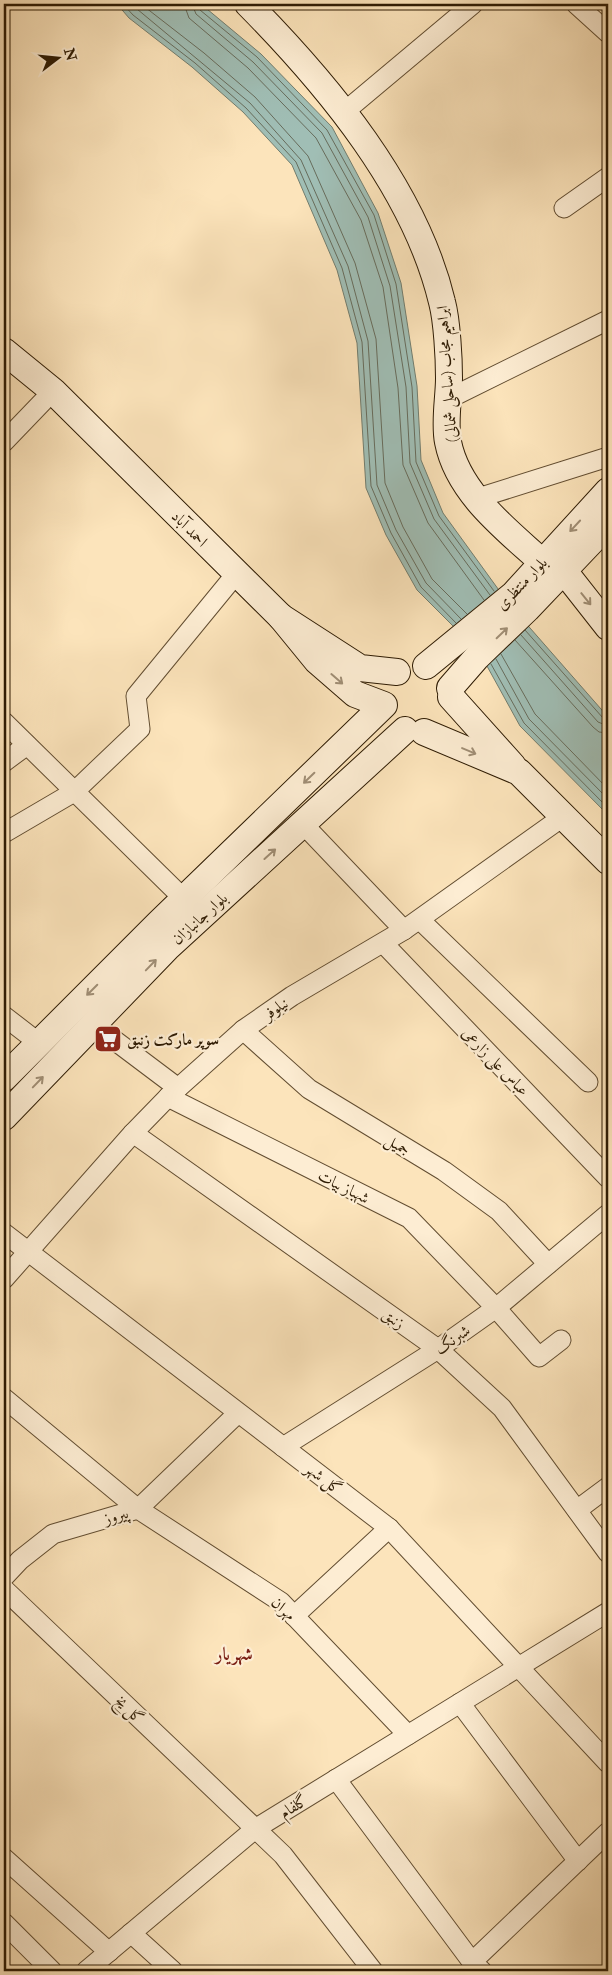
<svg xmlns="http://www.w3.org/2000/svg" width="612" height="1975" viewBox="0 0 612 1975" font-family="'IM FELL Double Pica',Amiri,serif">
  <rect width="100%" height="100%" fill="#fce4bb"/>
  <filter id="stains"><feTurbulence type="fractalNoise" baseFrequency=".004" numOctaves="4"/><feColorMatrix values="0 0 0 0 .2 0 0 0 0 .09 0 0 0 0 .02 0 0 0 .5 -.17"/></filter>
  <radialGradient id="worn" r=".72"><stop offset=".6" stop-color="#630" stop-opacity="0"/><stop offset="1" stop-color="#630" stop-opacity=".3"/></radialGradient>
  <!-- water -->
  <path fill="#a0beb5" stroke="#727d6e" d="M117 4H201L261 54 332 127 378 213 401 283 417 386 421 460 443 513 509 604 608 717V815L520 726 482 657 467 640 417 590 386 535 366 488 357 343 337 270 292 165 243 112 192 67 129 18Z"/>
  <g fill="none" stroke-linecap="round" stroke-linejoin="round">
    <!-- shore -->
    <g stroke="#676c5c" stroke-width="1">
      <path d="M123 4 133 15 195 63 246 108 296 162 342 268 362 342 371 486 391 533 421 587 456 623"/>
      <path d="M131 4 250 103 301 160 348 266 368 341 377 485 396 530 426 583 461 619"/>
      <path d="M141 4 204 53 255 97 308 156 355 263 376 339 385 483 403 527 432 579 467 614"/>
      <path d="M184 4 189 18 248 68 316 138 361 220 383 287 398 388 403 465 428 523 484 600"/>
      <path d="M192 4 196 14 253 62 322 133 368 217 390 286 406 387 410 463 434 519 490 595"/>
      <path d="M198 4 200 10 257 57 327 130 374 215 396 284 412 387 416 462 439 516 494 591"/>
      <path d="M525 630 603 718 608 720"/>
      <path d="M521 635 598 722 608 726"/>
      <path d="M515 640 593 727 599 732 608 733"/>
      <path d="M501 654 535 714 608 789"/>
      <path d="M496 659 529 719 608 799"/>
      <path d="M491 664 524 723 608 808"/>
    </g>
    <!-- street casing -->
    <g stroke="#624d31" stroke-width="21">
      <g id="street">
        <path d="M576 4 608 33"/>
        <path d="M343 113 473 4"/>
        <path d="M564 208 608 177"/>
        <path d="M448 399 608 320"/>
        <path d="M4 442 53 391"/>
        <path d="M478 498 608 457"/>
        <path d="M4 722 184 899"/>
        <path d="M4 762 27 745"/>
        <path d="M303 824 404 930"/>
        <path d="M4 833 74 792 140 729 136 696 236 574"/>
        <path d="M420 920 588 1082"/>
        <path d="M384 944 608 1178"/>
        <path d="M4 1016 39 1043"/>
        <path d="M93 1024 178 1088"/>
        <path d="M243 1030 309 1089 444 1171 499 1211 548 1264"/>
        <path d="M168 1097 409 1218 496 1308 539 1357 561 1340"/>
        <path d="M133 1133 438 1349 502 1408 608 1553"/>
        <path d="M4 1233 389 1528 608 1763"/>
        <path d="M4 1279 133 1133 168 1097 243 1030 292 996 404 930 564 816"/>
        <path d="M4 1398 138 1509 281 1602 408 1735"/>
        <path d="M283 1447 438 1349 496 1308 608 1214"/>
        <path d="M577 1510 608 1487"/>
        <path d="M4 1577 20 1560 53 1534 138 1509 238 1413"/>
        <path d="M4 1589 283 1855 373 1971"/>
        <path d="M294 1616 389 1528"/>
        <path d="M460 1703 578 1861"/>
        <path d="M336 1779 472 1962 482 1971"/>
        <path d="M4 1858 109 1952"/>
        <path d="M4 1923 52 1971"/>
        <path d="M131 1933 173 1971"/>
        <path d="M472 1962 608 1832"/>
        <path d="M86 1971 255 1829 608 1612"/>
      </g>
    </g>
    <!-- secondary casing -->
    <g stroke="#2e1b03" stroke-width="28">
      <g id="secondary">
        <path d="M248 4C328 85 415 189 442 302 447 321 449 358 449 378 449 398 444 422 448 442 458 493 506 529 542 562"/>
        <path d="M4 351 53 391 281 617 360 668 397 672"/>
        <path d="M564 571 608 627"/>
        <path d="M426 666 514 594 608 491"/>
        <path d="M450 688 477 657 527 609 608 524"/>
        <path d="M451 697 513 766"/>
        <path d="M424 732 519 772 608 861"/>
        <path d="M4 1078 159 923 384 705 355 694 317 661 281 617"/>
        <path d="M4 1117 167 948 405 730"/>
      </g>
    </g>
    <!-- street -->
    <use href="#street" stroke="#fdedd3" stroke-width="19"/>
    <!-- secondary -->
    <use href="#secondary" stroke="#fdedd3" stroke-width="26"/>
  </g>
  <!-- one-way arrows -->
  <defs><path id="oneway-shaft" d="M-6 0H5M1.5-3L5.5 0L1.5 3" fill="none" stroke-width="1.6" stroke-linecap="round" stroke-linejoin="round" transform="scale(1.25)"/></defs>
  <g stroke="#a08e75">
    <use href="#oneway-shaft" transform="translate(575 526) rotate(133)"/>
    <use href="#oneway-shaft" transform="translate(586 599) rotate(51)"/>
    <use href="#oneway-shaft" transform="translate(502 633) rotate(-44)"/>
    <use href="#oneway-shaft" transform="translate(337 679) rotate(41)"/>
    <use href="#oneway-shaft" transform="translate(469 751) rotate(23)"/>
    <use href="#oneway-shaft" transform="translate(309 778) rotate(136)"/>
    <use href="#oneway-shaft" transform="translate(270 854) rotate(-42)"/>
    <use href="#oneway-shaft" transform="translate(151 965) rotate(-46)"/>
    <use href="#oneway-shaft" transform="translate(92 990) rotate(135)"/>
    <use href="#oneway-shaft" transform="translate(38 1082) rotate(-46)"/>
  </g>
  <!-- icons -->
  <defs>
    <g id="supermarket-square" transform="scale(1.4375)"><rect x="-9" y="-9" width="18" height="18" rx="4" fill="#8f2418" stroke="#fdedd3"/><path d="M-6-5.5h2.5l.6 2H6L4.5 2H-2.5L-4.4-4H-6ZM-1.5 3.2a1.3 1.3 0 1 0 .1 0ZM3 3.2a1.3 1.3 0 1 0 .1 0Z" fill="#fff"/></g>
  </defs>
  <g fill-rule="evenodd">
    <use href="#supermarket-square" x="108" y="1039"/>
  </g>
  <g text-anchor="middle" stroke-width="4.5" stroke-linejoin="round" paint-order="stroke">
    <!-- street labels -->
    <g font-size="16" fill="#2e1b03" stroke="#fdedd3">
      <text transform="translate(446 374) rotate(-94)" y="6">ابراهیم مجاب (ساحلی شمالی)</text>
      <text transform="translate(190 528) rotate(45)" y="6">احمد آباد</text>
      <text transform="translate(521 583) rotate(-46)" y="6">بلوار منتظری</text>
      <text transform="translate(199 918) rotate(-42)" y="6">بلوار جانبازان</text>
      <text transform="translate(275 1008) rotate(-34)" y="6">نیلوفر</text>
      <text transform="translate(496 1061) rotate(46)" y="6">عباس علی زارعی</text>
      <text transform="translate(398 1144) rotate(31)" y="6">جمیل</text>
      <text transform="translate(344 1186) rotate(27)" y="6">شهباز بیات</text>
      <text transform="translate(394 1318) rotate(35)" y="6">زنبق</text>
      <text transform="translate(452 1339) rotate(-35)" y="6">شبرنگ</text>
      <text transform="translate(324 1478) rotate(37)" y="6">گل شهر</text>
      <text transform="translate(116 1515) rotate(-16)" y="6">پیروز</text>
      <text transform="translate(284 1608) rotate(42)" y="6">مهران</text>
      <text transform="translate(130 1709) rotate(44)" y="6">گل یخ</text>
      <text transform="translate(293 1806) rotate(-32)" y="6">گلفام</text>
    </g>
    <!-- poi labels -->
    <g font-size="16" font-weight="bold" fill="#2e1b03" stroke="#fdedd3" text-anchor="start">
      <text x="127" y="1045">سوپر مارکت زنبق</text>
    </g>
    <!-- neighbourhood labels -->
    <g font-size="18" font-weight="bold" fill="#7a1f14" stroke="#fdedd3">
      <text x="234" y="1660">شهریار</text>
    </g>
  </g>
  <!-- margin -->
  <rect width="612" height="1975" fill="none" stroke="#fce4bb" stroke-width="20"/>
  <rect x="5" y="5" width="602" height="1965" fill="none" stroke="#2e1b03" stroke-width="2.5"/>
  <rect x="10" y="10" width="592" height="1955" fill="none" stroke="#2e1b03"/>
  <!-- north arrow -->
  <g transform="translate(58 58) rotate(74)" stroke="#fdedd3" stroke-width="4" paint-order="stroke">
  <path d="M0-4L9 19L0 12L-9 19Z" fill="#2e1b03"/>
  <text y="-8" font-size="14" font-weight="bold" text-anchor="middle" fill="#2e1b03">N</text>
  </g>
  <rect width="100%" height="100%" filter="url(#stains)"/>
  <rect width="100%" height="100%" fill="url(#worn)"/>
</svg>
